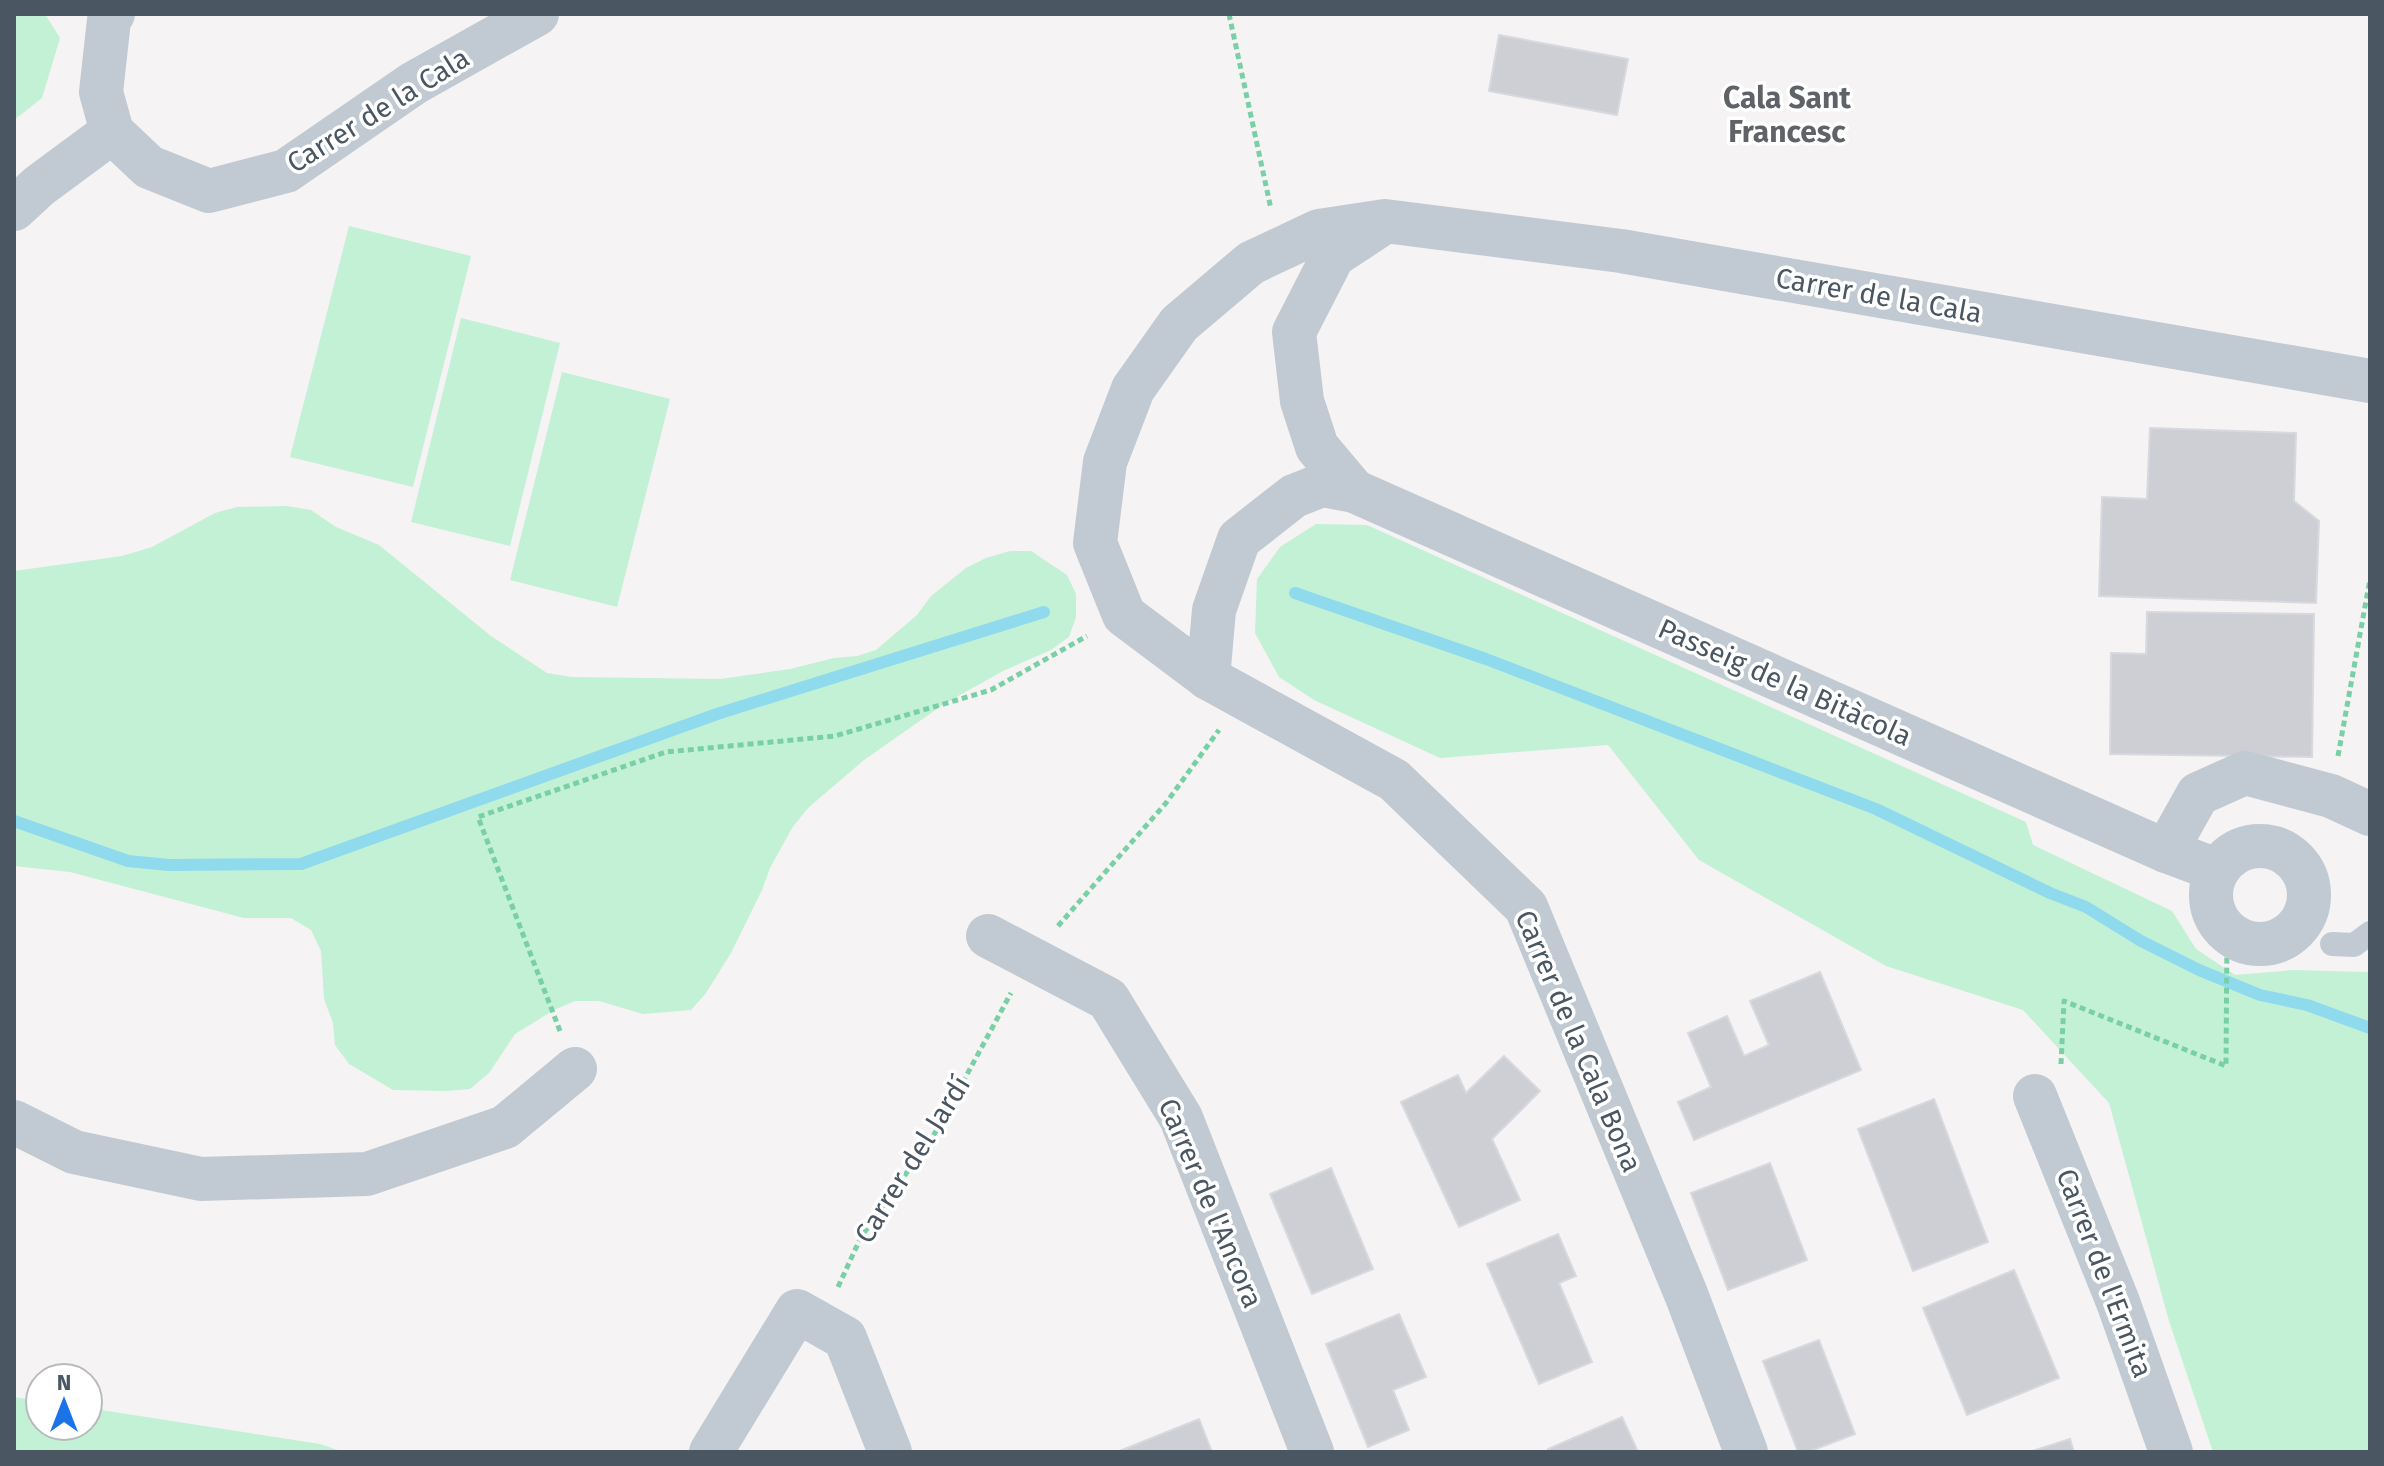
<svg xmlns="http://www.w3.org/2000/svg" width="2384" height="1466" viewBox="0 0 2384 1466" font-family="'Fira Sans',sans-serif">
  <rect width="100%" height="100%" fill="#f5f3f3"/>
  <!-- green -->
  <g fill="#c3f1d5">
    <path d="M14 14H45L60 38 42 98 14 120Z"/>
    <path d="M349 226 471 256 413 487 290 457Z"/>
    <path d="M461 318 560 343 510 546 411 522Z"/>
    <path d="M562 372 670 399 617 607 510 580Z"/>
    <path d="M287 506 311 510 336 527 379 545 491 636 547 673 572 677 720 679 790 669 834 658 857 656 876 650 917 615 931 596 966 568 986 558 1010 551H1031L1067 575 1076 594V617L1069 637 1051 650 1003 671 944 704 864 760 808 808 792 828 770 868 762 890 731 953 706 993 691 1010 643 1014 599 1001H575L554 1010 515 1034 489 1073 470 1089 446 1091 393 1090 349 1064 335 1045 333 1023 324 999 321 951 311 930 291 918H244L70 872 14 866V571L122 556 152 547 215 513 237 507Z"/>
    <path d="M1316 524 1367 525 2026 822 2033 845 2172 911 2196 949 2235 975 2293 970 2367 972 2370 969V1452H2213L2169 1321 2109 1103 2023 1010 1886 966 1699 860 1608 745 1440 758 1314 700 1279 677 1255 633 1257 579 1280 547Z"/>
    <path d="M14 1397 40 1401V1426H88V1408L320 1444 344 1452H14Z"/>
  </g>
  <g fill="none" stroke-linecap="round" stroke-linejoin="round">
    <!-- stream -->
    <g stroke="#90daee" stroke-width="12">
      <path d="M1295 593 1486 659 1876 809 2050 893 2086 907 2141 941 2199 970 2260 995 2307 1005 2370 1028"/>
      <path d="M14 821 128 861 169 865 301 864 717 714 1044 612"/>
    </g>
  </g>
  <!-- building -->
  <g fill="#cdcfd5" stroke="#d7d9de" stroke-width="2">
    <path d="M1499 35 1628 59 1617 115 1489 91Z"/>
    <path d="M2150 428 2296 433 2294 501 2319 521 2316 603 2099 596 2102 497 2147 499Z"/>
    <path d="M2147 612 2314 614 2312 757 2110 754 2111 653 2146 654Z"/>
    <path d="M1820 972 1861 1070 1694 1140 1678 1102 1711 1087 1688 1033 1727 1016 1744 1056 1769 1045 1750 1001Z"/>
    <path d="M1504 1056 1540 1091 1492 1139 1520 1200 1459 1227 1401 1102 1458 1075 1466 1093Z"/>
    <path d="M1934 1099 1988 1242 1913 1271 1858 1129Z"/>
    <path d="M1770 1163 1807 1260 1728 1290 1691 1193Z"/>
    <path d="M1331 1168 1373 1269 1312 1294 1270 1194Z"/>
    <path d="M1558 1234 1576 1276 1559 1283 1592 1362 1539 1384 1487 1264Z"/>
    <path d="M2014 1270 2059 1378 1967 1415 1923 1308Z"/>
    <path d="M1399 1314 1426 1377 1393 1390 1409 1430 1368 1447 1326 1344Z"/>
    <path d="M1819 1340 1855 1434 1808 1452H1798L1763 1361Z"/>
    <path d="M1622 1417 1638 1452H1549L1548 1449Z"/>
    <path d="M1199 1419 1212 1452H1117Z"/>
    <path d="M2070 1439 2074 1452H2029Z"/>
  </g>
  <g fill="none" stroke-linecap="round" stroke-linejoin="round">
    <!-- path -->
    <g stroke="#7ad0a6" stroke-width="5" stroke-dasharray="6 4" stroke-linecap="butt">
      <path d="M1229 14 1271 209"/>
      <path d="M2338 756 2370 579"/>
      <path d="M1058 926 1166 803 1219 730"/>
      <path d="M560 1031 478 817 666 752 835 736 991 690 1087 636"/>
      <path d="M2061 1064 2064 1001 2226 1066 2227 931"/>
      <path d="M838 1287 861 1237 937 1130 1011 993"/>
    </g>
    <!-- service -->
    <path stroke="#c1cad2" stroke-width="24" d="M2332 944 2354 945 2370 933"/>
    <!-- minor -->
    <g stroke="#c1cad2" stroke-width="44">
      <path d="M113 14 109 20 101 92 112 132 149 167 209 191 286 171 414 83 537 14"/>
      <path d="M14 209 39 186 112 132"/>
      <path d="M1354 491 1317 447 1302 401 1294 332 1333 256 1380 225"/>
      <path d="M1208 678 1214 610 1239 539 1294 496 1322 485 1354 491 2166 851 2217 870"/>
      <circle cx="2260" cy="895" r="49"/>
      <path d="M2166 851 2198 794 2245 773 2331 796 2370 814"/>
      <path d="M988 936 1108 999 1181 1118 1312 1452"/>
      <path d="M2035 1096 2118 1302 2171 1452"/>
      <path d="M14 1122 74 1152 201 1179 367 1174 505 1127 575 1069"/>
      <path d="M711 1452 797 1311 845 1338 890 1452"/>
      <path d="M1746 1452 1686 1294 1526 907 1394 780 1208 678 1124 615 1095 543 1105 462 1133 389 1179 324 1251 263 1319 231 1385 221 1621 251 2370 381"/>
    </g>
  </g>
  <g text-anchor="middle" stroke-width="7" stroke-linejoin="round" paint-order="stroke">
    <!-- street labels -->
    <g font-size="28" fill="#4a5661" stroke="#fff">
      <text transform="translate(378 110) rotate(-32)" y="10">Carrer de la Cala</text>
      <text transform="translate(1879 295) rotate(10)" y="10">Carrer de la Cala</text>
      <text transform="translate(1785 682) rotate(24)" y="10">Passeig de la Bitàcola</text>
      <text transform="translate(1579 1041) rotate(67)" y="10">Carrer de la Cala Bona</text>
      <text transform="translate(912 1159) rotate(-58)" y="10">Carrer del Jardí</text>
      <text transform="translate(1211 1203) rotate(67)" y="10">Carrer de l'Ancora</text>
      <text transform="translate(2105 1273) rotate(69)" y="10">Carrer de l'Ermita</text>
    </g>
    <!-- neighbourhood labels -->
    <g font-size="30" font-weight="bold" fill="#5f6368" stroke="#fff">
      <text x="1787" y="108">Cala Sant<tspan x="1787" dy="34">Francesc</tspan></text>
    </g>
  </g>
  <!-- border -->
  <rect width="2384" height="1466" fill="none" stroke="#4a5661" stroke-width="32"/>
  <!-- north arrow -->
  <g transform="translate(64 1402)"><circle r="38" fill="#ffffff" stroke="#b7bbc0" stroke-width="2"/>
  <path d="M0-6L14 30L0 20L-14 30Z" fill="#1a73e8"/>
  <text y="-12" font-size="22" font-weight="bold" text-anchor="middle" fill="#4a5661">N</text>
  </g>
</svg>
